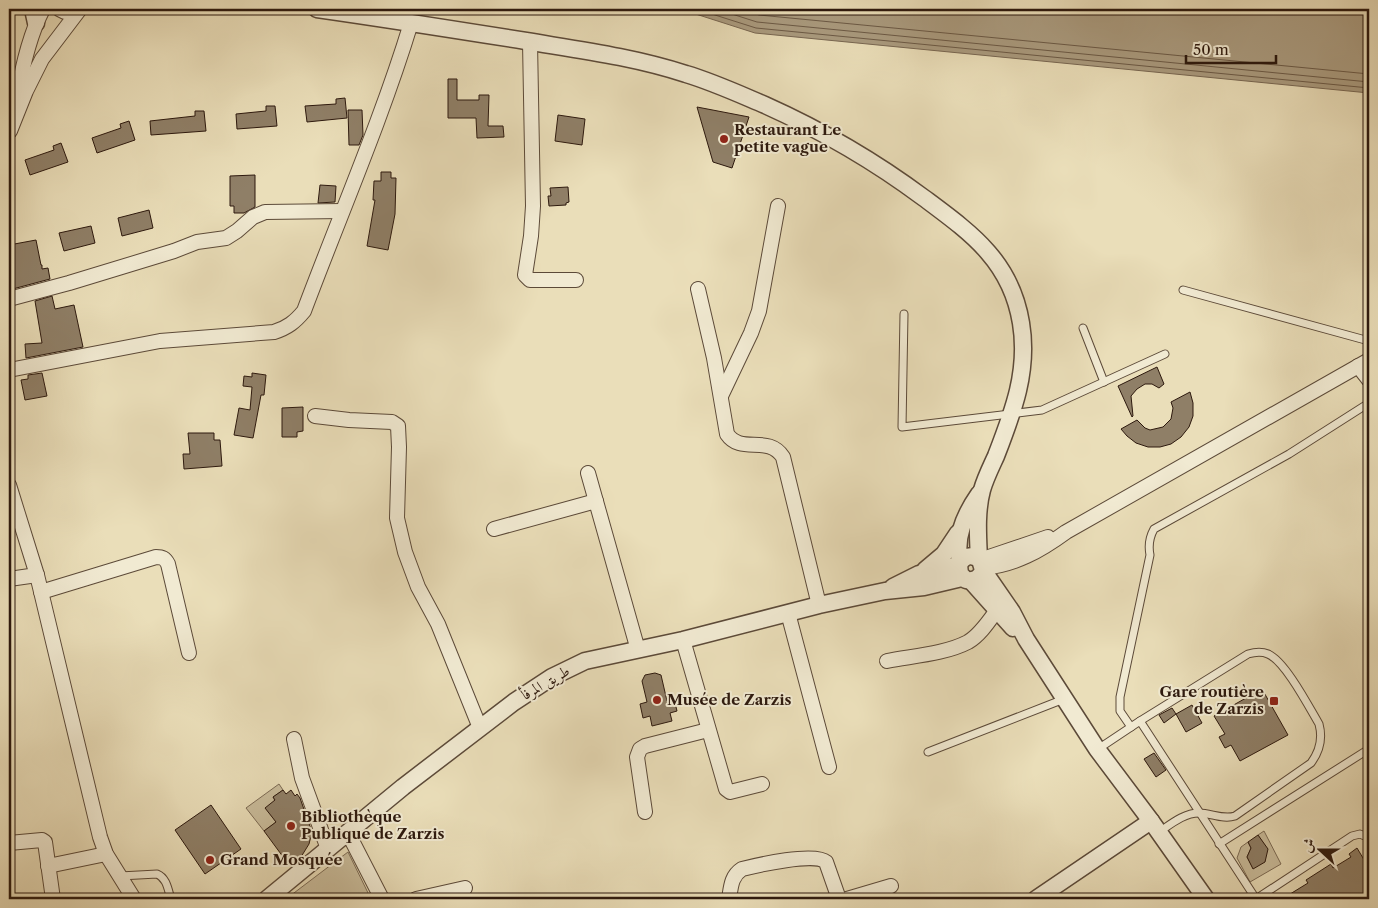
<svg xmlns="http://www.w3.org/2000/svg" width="1378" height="908" viewBox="0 0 1378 908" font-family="'Libre Caslon Text',Amiri,serif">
  <rect width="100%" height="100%" fill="#eadeb9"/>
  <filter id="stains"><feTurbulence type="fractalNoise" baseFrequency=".004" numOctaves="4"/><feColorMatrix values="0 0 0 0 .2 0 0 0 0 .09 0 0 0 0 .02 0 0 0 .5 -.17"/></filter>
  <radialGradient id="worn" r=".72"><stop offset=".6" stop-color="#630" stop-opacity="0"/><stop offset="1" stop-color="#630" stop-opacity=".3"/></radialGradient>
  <!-- green -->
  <g fill="#cabd9c" stroke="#7c6b55">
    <path d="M279 784 283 790 273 797 275 801 266 808 276 822 264 831 246 808Z"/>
    <path d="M1264 831 1281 864 1250 882 1237 858 1241 847 1248 842 1251 848 1247 857 1253 868 1267 849 1258 835Z"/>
    <path d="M348 852 371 899H286Z"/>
  </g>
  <!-- water -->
  <path fill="#aa9b7f" stroke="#786752" d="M680 9H1369V93L755 33Z"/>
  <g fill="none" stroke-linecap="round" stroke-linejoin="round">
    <!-- shore -->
    <g stroke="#6c5a46" stroke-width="1">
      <path d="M696 9 756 28 1369 88"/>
      <path d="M716 9 757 22 1369 82"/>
      <path d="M740 9 759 15 1369 74"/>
    </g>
  </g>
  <!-- building -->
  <g fill="#8f7f67" stroke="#2d190e">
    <path d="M448 79H457V100H479V95H489L488 126H503L504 137 477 138 476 118H448Z"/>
    <path d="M345 98 347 118 307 122 305 106 336 104V99Z"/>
    <path d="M266 106H275L277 126 237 129 236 114 266 111Z"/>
    <path d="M697 107 749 117 732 168 713 162Z"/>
    <path d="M348 110H362L363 135 359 145H349Z"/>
    <path d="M195 111H204L206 131 151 135 150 121 195 116Z"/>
    <path d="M558 115 585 119 582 145 555 141Z"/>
    <path d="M129 121 135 140 97 153 92 138 121 128 120 124Z"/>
    <path d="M61 143 68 162 30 175 25 160 54 150 53 146Z"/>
    <path d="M381 172H391V178H396L395 214 388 250 367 246 375 200H373L374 181H381Z"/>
    <path d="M255 175V207L244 213H234V206H230V176Z"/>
    <path d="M320 185 336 186 335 202 318 203Z"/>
    <path d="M568 187 569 202 566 203V205L549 206 548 196H551L550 188Z"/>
    <path d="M149 210 153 228 122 236 118 218Z"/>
    <path d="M91 226 95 243 64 251 59 233Z"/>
    <path d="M36 240 41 265H42V269L48 268 50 279 9 290V278L12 277 9 263V245Z"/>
    <path d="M52 296 55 309 74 305 83 347 26 358 25 344 42 343 35 301Z"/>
    <path d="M1157 367 1164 384 1159 388 1152 384H1145L1137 389 1131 396 1133 416 1132 417 1118 386Z"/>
    <path d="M42 373 47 396 25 400 21 380 28 379V375Z"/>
    <path d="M252 373 266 375 264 395H261L253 438 234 435 239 408 250 410 252 387 243 386 244 376 252 377Z"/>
    <path d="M1190 392 1193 403V416L1189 427 1181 437 1171 444 1160 447H1148L1136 443 1127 436 1121 429 1137 420 1145 428 1150 430 1163 427 1171 419 1173 408 1171 402Z"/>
    <path d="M303 407V431L297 432V437H282V408Z"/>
    <path d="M188 433H214V440H220L222 466 184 469 183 454H190Z"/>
    <path d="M655 673 661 675 667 701 674 699 677 711 670 713 672 721 652 726 650 716 643 718 640 704 647 702 642 681 645 675Z"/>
    <path d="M1262 689 1288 735 1240 761 1231 745 1225 748 1219 737 1225 734 1214 716Z"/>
    <path d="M1192 705 1202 723 1186 732 1176 714Z"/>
    <path d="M1172 708 1176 714 1164 723 1159 715Z"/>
    <path d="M1154 753 1166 770 1156 777 1144 759Z"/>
    <path d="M283 790 286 794 291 790 295 796 297 794 300 798 312 832 309 844 301 857 289 865 264 831 276 822 265 808 275 800 273 797Z"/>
    <path d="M211 805 241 849 205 874 175 830Z"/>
    <path d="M1258 835 1268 849 1265 862 1253 869 1247 857 1251 848 1248 842Z"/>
    <path d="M1357 848 1369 868V891L1356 899H1282L1308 883 1306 880 1331 864 1333 868 1351 857 1349 854Z"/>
  </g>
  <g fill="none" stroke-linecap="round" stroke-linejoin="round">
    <!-- service casing -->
    <g stroke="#5c4a39" stroke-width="9">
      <g id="service">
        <path d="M1183 290 1369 341"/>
        <path d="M904 314 902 427 1042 410 1165 354"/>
        <path d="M1083 328 1104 382"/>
        <path d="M1140 721 1256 899 1352 836 1360 834 1369 838"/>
        <path d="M1131 727 1120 711V697L1150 555C1148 545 1149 538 1154 529L1289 454 1369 403"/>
        <path d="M1098 749 1140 721 1248 654C1255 652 1261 651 1268 654 1285 661 1309 707 1319 724 1323 739 1320 751 1311 763L1235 816C1223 820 1211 813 1199 813 1184 813 1171 824 1159 832"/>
        <path d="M928 752 1064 699"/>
        <path d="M1219 844 1369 749"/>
        <path d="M120 876 157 874C167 878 168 890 171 899"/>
      </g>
    </g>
    <!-- minor casing -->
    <g stroke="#5c4a39" stroke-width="16">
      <g id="minor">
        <path d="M59 9 65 12 78 11"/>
        <path d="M530 42 533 206 531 236 525 275 530 280H576"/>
        <path d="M17 98C22 68 29 36 43 9"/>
        <path d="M10 131 26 91 42 59 80 9"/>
        <path d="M698 289 714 358 727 434C741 455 768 434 783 457L819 605"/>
        <path d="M9 299 69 283 174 251 197 242 226 238 237 231 253 217 265 212 342 211"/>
        <path d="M1358 366 1369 380"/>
        <path d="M9 370 160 341 274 332C287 328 295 322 304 311 340 215 381 121 411 23"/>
        <path d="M721 396 751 333 759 311 778 206"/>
        <path d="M315 416 349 420 392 422 398 426 399 447 397 518 405 552 418 587 438 624 480 728"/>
        <path d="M588 473 638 650"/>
        <path d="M9 485 37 575 100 837 106 854 134 899"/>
        <path d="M494 529 596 501"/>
        <path d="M980 560 1048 537"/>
        <path d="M983 568C1015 565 1040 551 1066 532L1369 360"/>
        <path d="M9 579 37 575"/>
        <path d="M41 592 156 557C162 557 165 558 168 564L189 653"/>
        <path d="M788 613 829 767"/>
        <path d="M683 640 726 789 730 792 762 784"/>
        <path d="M887 661C912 656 945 654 968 642 980 635 989 621 997 610"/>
        <path d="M294 739 302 778 328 849"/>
        <path d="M645 812 637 757 640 749 645 746 708 730"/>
        <path d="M348 833 382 899"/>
        <path d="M9 843 42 840 45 842 53 899"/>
        <path d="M48 866 106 854"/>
        <path d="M416 899 465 888"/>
        <path d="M729 899C731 887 731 876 742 869 758 865 815 852 826 862L839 899"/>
        <path d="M847 899 891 886"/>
      </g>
    </g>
    <!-- tertiary casing -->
    <g stroke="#5c4a39" stroke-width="19">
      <g id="tertiary">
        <path d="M33 9 36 23"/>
        <path d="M317 9C387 19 457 30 526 41 580 50 634 57 686 74 713 82 739 94 765 105 823 131 873 160 924 198 971 233 1011 261 1021 323 1029 371 1013 412 996 456 991 467 985 479 982 490 976 512 978 537 979 559"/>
        <path d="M960 561C954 537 965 514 979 494"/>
        <path d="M925 570 944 554 958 533"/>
        <path d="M983 570C980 578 975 581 966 580L960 574 959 565C964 555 972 554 980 560L983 570 1012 612 1026 639 1097 749 1151 821 1206 899"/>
        <path d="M971 581 1013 628"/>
        <path d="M893 587 919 574 959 565"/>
        <path d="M267 899 403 787 514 702 552 677 585 661 683 640 819 605 885 591 924 587 962 578"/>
        <path d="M1036 899 1151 821"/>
      </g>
    </g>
    <!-- service -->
    <use href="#service" stroke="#f1ead2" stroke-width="7"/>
    <!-- minor -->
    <use href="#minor" stroke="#f1ead2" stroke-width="14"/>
    <!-- tertiary -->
    <use href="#tertiary" stroke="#f1ead2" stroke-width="16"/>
  </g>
  <!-- markers -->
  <g fill="#8f2418" stroke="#f1ead2" stroke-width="2">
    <circle cx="724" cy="139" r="5"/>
    <circle cx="657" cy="700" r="5"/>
    <rect x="1269" y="696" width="10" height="10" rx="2.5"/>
    <circle cx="291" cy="826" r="5"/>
    <circle cx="210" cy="860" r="5"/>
  </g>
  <g text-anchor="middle" stroke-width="4" stroke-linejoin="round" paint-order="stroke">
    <!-- poi labels -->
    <g font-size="15" font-weight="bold" fill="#2d190e" stroke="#f1ead2" text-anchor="start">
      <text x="734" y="135">Restaurant Le<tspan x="734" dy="17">petite vague</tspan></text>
      <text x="1264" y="697" text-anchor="end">Gare routière<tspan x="1264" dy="17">de Zarzis</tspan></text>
      <text x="667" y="705">Musée de Zarzis</text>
      <text x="301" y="822">Bibliothèque<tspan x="301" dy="17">Publique de Zarzis</tspan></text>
      <text x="220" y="865">Grand Mosquée</text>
    </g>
    <!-- street labels -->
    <g font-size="15" fill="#2d190e" stroke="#f1ead2">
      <text transform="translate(545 683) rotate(-30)" y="5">طريق المرفأ</text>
    </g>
  </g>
  <!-- margin -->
  <rect width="1378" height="908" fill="none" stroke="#eadeb9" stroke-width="30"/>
  <rect x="10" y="10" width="1358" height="888" fill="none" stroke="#2d190e" stroke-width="2.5"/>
  <rect x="15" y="15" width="1348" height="878" fill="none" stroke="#2d190e"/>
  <!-- north arrow -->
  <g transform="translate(1320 850) rotate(291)" stroke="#f1ead2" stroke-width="4" paint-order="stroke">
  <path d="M0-4L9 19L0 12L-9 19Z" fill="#2d190e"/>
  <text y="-8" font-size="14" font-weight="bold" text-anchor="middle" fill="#2d190e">ش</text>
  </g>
  <!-- scale -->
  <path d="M1186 55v8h90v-8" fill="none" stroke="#2d190e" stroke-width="2.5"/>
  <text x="1193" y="55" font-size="15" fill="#2d190e" stroke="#f1ead2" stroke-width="4" paint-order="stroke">50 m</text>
  <rect width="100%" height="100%" filter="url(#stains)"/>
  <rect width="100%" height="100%" fill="url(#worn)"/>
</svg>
